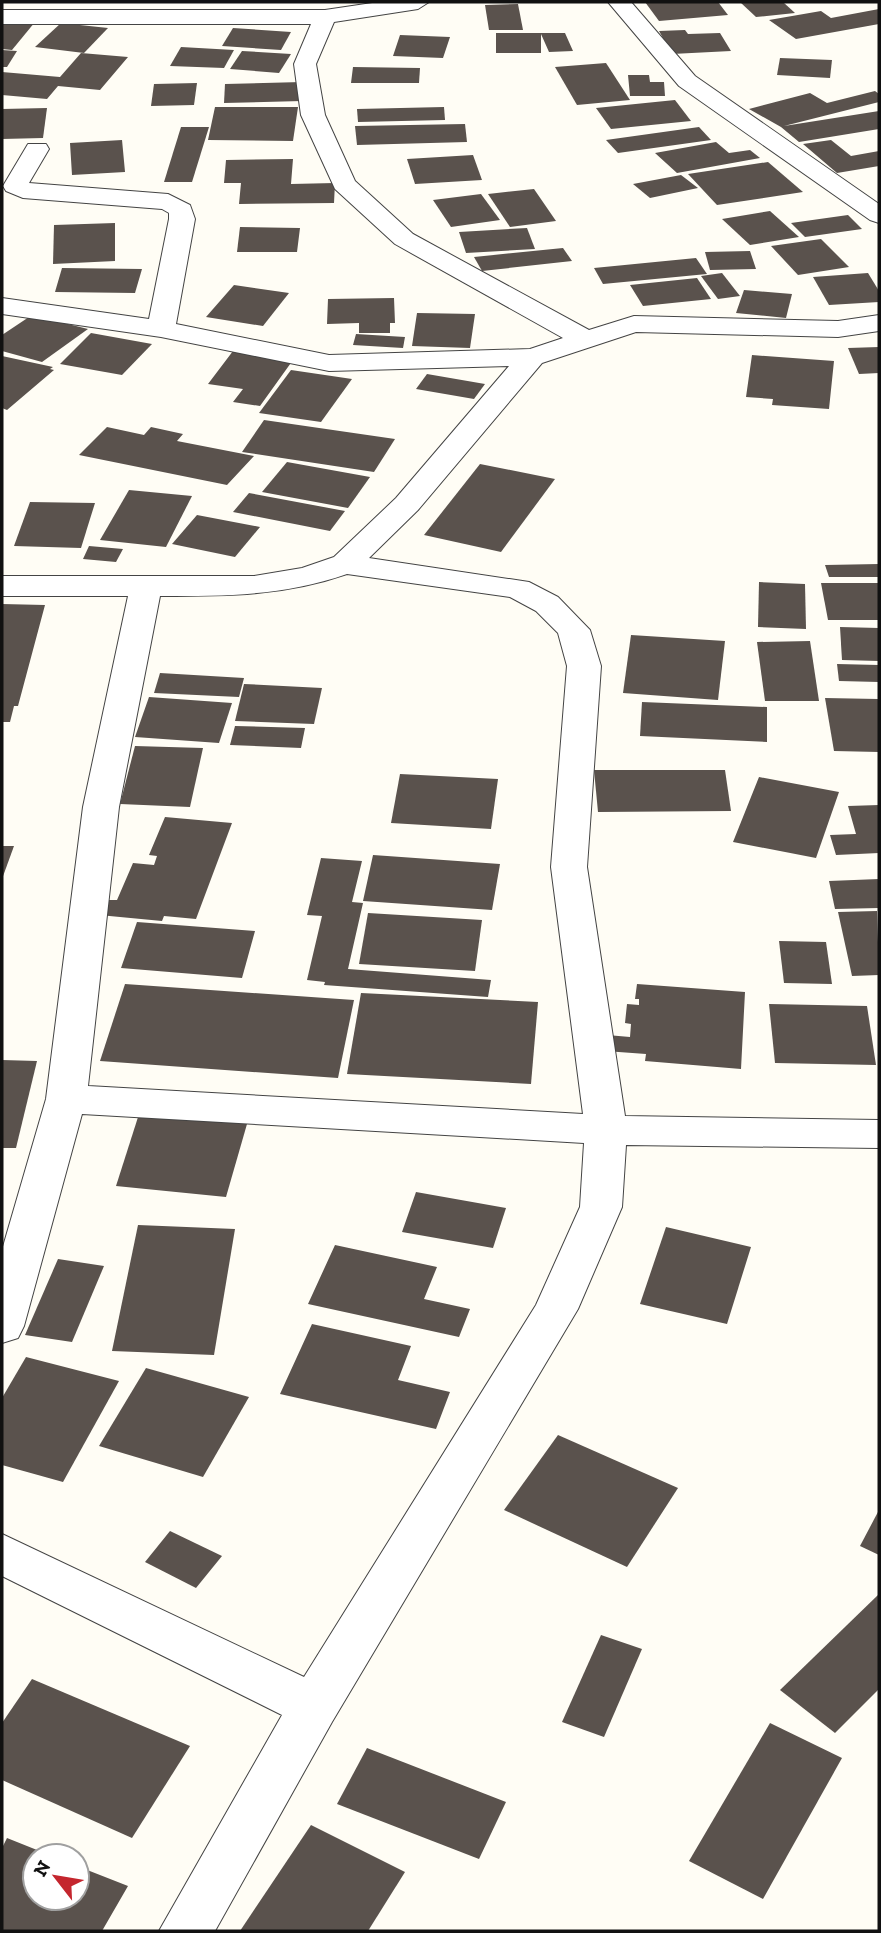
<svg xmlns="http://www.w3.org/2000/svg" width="881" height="1933" viewBox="0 0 881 1933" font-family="'Zilla Slab',serif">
  <rect width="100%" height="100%" fill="#fffdf5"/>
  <!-- building -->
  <g fill="#5a524d">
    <path d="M645 2H718L728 15 659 21Z"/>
    <path d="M740 2H783L795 13 756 17Z"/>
    <path d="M518 4 523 30H489L485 5Z"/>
    <path d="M879 9V24L796 39 769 20 821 11 831 18Z"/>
    <path d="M2 20 35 22 12 50 2 49Z"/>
    <path d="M61 23 108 28 84 53 35 47Z"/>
    <path d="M233 28 291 32 281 50 222 46Z"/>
    <path d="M685 30 688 34 720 33 731 51 672 54 659 31Z"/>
    <path d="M496 33H565L573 51 549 52 541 34V53H496Z"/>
    <path d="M400 35 450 37 443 58 393 56Z"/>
    <path d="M181 47 234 50 224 68 170 66Z"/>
    <path d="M2 50 17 51 7 67H2Z"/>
    <path d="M242 51 291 54 279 73 230 69Z"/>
    <path d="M81 53 128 57 100 90 58 86 47 99 2 95V72L60 77Z"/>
    <path d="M780 58 832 60 830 78 777 75Z"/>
    <path d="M606 63 630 100 577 105 555 67Z"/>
    <path d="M353 67 420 68 419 83H351Z"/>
    <path d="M628 75H649L650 82H664L665 96H630Z"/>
    <path d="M302 82V101L224 103 225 84Z"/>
    <path d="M197 83 194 105 151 106 154 84Z"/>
    <path d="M875 91 879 94V102L784 126 879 111V129L799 142 781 127 749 109 810 93 827 103Z"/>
    <path d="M675 100 691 121 611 129 596 108Z"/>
    <path d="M215 107H298L293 141 208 140Z"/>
    <path d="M444 107 445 120 358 122 357 109Z"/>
    <path d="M47 108 43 138 2 139V109Z"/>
    <path d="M465 124 467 142 357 145 355 126Z"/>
    <path d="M181 127H209L192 182H164Z"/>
    <path d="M699 127 711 140 618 153 606 140Z"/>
    <path d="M122 140 125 172 72 175 70 143Z"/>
    <path d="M831 140 851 156 879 151V166L837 173 803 144Z"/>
    <path d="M716 142 729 153 750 150 760 158 677 173 655 153Z"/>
    <path d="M473 155 482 180 415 184 407 159Z"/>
    <path d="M293 159 291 184 335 183 334 203 239 204 241 183H224L226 160Z"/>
    <path d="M768 162 803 192 717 205 688 174Z"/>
    <path d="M681 175 698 188 650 198 633 184Z"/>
    <path d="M534 189 556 221 510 227 488 194Z"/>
    <path d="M481 194 500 220 451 227 433 200Z"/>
    <path d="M770 211 799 237 750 245 722 219Z"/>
    <path d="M848 215 862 229 805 237 791 223Z"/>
    <path d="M115 223V261L53 264 54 225Z"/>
    <path d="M240 227 300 228 297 252H237Z"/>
    <path d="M527 228 535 249 466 253 459 232Z"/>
    <path d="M821 239 849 267 798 275 771 246Z"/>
    <path d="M563 248 572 261 482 271 474 257Z"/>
    <path d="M750 251 756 269 710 270 705 252Z"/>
    <path d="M696 258 707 274 603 284 594 268Z"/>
    <path d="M62 268 142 269 135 293 55 292Z"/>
    <path d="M722 273 740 296 718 299 701 276Z"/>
    <path d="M868 273 879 291V302L829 305 813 277Z"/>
    <path d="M697 278 711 299 643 306 630 285Z"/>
    <path d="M234 285 289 293 263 326 206 317Z"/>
    <path d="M744 290 792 294 786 318 736 313Z"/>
    <path d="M394 298 395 323H390V333H359V323L327 324 328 299Z"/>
    <path d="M417 313 475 314 470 348 412 346Z"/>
    <path d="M32 315 88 329 42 362 2 351V335Z"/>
    <path d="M91 333 152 344 122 375 60 364Z"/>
    <path d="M356 334 405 337 403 348 353 345Z"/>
    <path d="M879 347V373L859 374 848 348Z"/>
    <path d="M233 351 293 360 260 406 233 402 243 389 208 384Z"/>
    <path d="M752 355 834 361 829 409 772 405 773 399 746 397Z"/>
    <path d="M2 356 53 367 50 369 54 370 7 410 2 408Z"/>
    <path d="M291 370 352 379 321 422 259 413Z"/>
    <path d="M427 374 485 384 474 399 416 389Z"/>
    <path d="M264 420 395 439 374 472 242 452Z"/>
    <path d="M107 427 144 435 151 427 183 434 177 441 254 456 227 485 79 455Z"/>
    <path d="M287 462 370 477 348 508 262 492Z"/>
    <path d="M480 464 555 479 501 552 424 535Z"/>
    <path d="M129 490 192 496 166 547 100 540Z"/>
    <path d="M249 493 345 511 330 531 233 512Z"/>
    <path d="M30 502 95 503 81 548 14 546Z"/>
    <path d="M197 515 260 527 235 557 172 544Z"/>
    <path d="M89 546 123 549 116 562 83 559Z"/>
    <path d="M879 564V577H829L825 565Z"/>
    <path d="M759 582 805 584 806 629 758 627Z"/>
    <path d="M821 583H879V620H828Z"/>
    <path d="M2 604 45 605 18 706H14L10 722H2Z"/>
    <path d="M840 627 879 628V661L842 660Z"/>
    <path d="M631 635 725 641 718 700 623 693Z"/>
    <path d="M810 641 819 701H765L757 642Z"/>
    <path d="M837 664 879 665V682L839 681Z"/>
    <path d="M160 673 244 678 239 697 154 693Z"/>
    <path d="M244 684 322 688 314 724 235 721Z"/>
    <path d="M149 697 232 703 219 743 135 737Z"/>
    <path d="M825 698 878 699 879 752 834 751Z"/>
    <path d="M642 702 767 707V742L640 736Z"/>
    <path d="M235 726 305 728 301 748 230 745Z"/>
    <path d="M135 746 203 748 190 807 120 804Z"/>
    <path d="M594 770H725L731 811 598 812Z"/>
    <path d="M400 774 498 779 491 829 391 823Z"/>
    <path d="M759 777 839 792 816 858 733 842Z"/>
    <path d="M879 805V853L836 855 830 835 856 834 848 806Z"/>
    <path d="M165 817 232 823 196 919 164 916 162 921 99 915 106 900H117L133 863 154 865 157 856 149 855Z"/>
    <path d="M2 846H14L2 879Z"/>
    <path d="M373 855 500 864 492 910 363 901Z"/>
    <path d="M321 858 362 861 352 902 363 903 348 969 491 980 488 997 324 985 325 982 307 980 322 916 307 915Z"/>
    <path d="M879 879V908L835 909 829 881Z"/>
    <path d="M877 911 879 975 852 976 838 912Z"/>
    <path d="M368 913 482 920 475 971 359 964Z"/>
    <path d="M137 922 255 931 242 978 121 968Z"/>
    <path d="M779 941 826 942 832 984 784 983Z"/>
    <path d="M125 984 354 1000 338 1078 100 1061Z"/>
    <path d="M637 984 745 992 741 1069 645 1061 646 1054 605 1051 607 1035 630 1037 631 1024 625 1023 627 1004 639 1005V999H635Z"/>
    <path d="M361 993 538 1002 531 1084 347 1074Z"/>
    <path d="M769 1004 867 1006 876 1065 775 1063Z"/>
    <path d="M2 1060 37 1061 16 1148H2Z"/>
    <path d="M139 1114 247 1124 226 1197 116 1186Z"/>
    <path d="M416 1192 506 1208 493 1248 402 1232Z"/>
    <path d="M138 1225 235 1229 214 1355 112 1351Z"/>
    <path d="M666 1227 751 1247 727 1324 640 1304Z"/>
    <path d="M335 1245 437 1267 424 1299 470 1309 459 1337 308 1304Z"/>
    <path d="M58 1259 104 1266 72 1342 25 1335Z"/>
    <path d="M312 1324 411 1346 398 1380 450 1392 436 1429 280 1394Z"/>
    <path d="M26 1357 119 1381 63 1482 2 1465V1398Z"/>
    <path d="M146 1368 249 1397 203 1477 99 1446Z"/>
    <path d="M558 1435 678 1488 627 1567 504 1510Z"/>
    <path d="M879 1510V1555L860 1546Z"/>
    <path d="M170 1531 222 1556 196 1588 145 1562Z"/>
    <path d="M879 1594V1689L835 1733 780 1690Z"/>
    <path d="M601 1635 642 1649 604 1737 562 1722Z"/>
    <path d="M32 1679 190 1746 132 1838 2 1780V1723Z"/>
    <path d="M770 1723 842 1758 763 1899 689 1861Z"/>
    <path d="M367 1748 506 1802 479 1859 337 1804Z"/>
    <path d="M311 1825 405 1872 368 1931H240Z"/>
    <path d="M7 1838 52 1856H35V1898H77V1866L128 1886 102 1931H2V1848Z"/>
  </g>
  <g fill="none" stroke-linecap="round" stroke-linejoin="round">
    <!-- minor casing -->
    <g stroke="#444" stroke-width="2">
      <g id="minor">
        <path d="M379 2H429L418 9 334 22 316 64 325 115 355 181 413 234 589 330 634 316 838 321 879 315V331L838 337 636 332 542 363 418 510 369 558 529 582 558 597 590 630 601 666 587 867 625 1116 879 1120V1148L626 1145 622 1207 578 1309 332 1722 215 1931H159L282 1715 2 1576V1534L304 1677 536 1305 580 1207 584 1143 82 1114 24 1326 18 1338 2 1343V1250L46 1099 83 807 128 596H2V576H254L302 568 334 557 396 498 509 366 329 371 161 337 2 314V298L149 319 169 219V213L162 209 23 198 6 191 3 186 28 144H46L49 149 29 183 168 194 190 205 195 219 176 324 329 355 530 349 563 338 395 244 335 189 301 115 294 64 311 24H2V10H325ZM347 574 510 597 536 611 558 633 567 666 551 867 583 1114 88 1086 119 807 160 596C227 596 284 596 347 574Z"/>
        <path d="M608 2H631L695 76 879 204V223L870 220 679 86Z"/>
      </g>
    </g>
    <!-- minor -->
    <use href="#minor" fill="#fff" fill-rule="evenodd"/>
  </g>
  <!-- border -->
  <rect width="881" height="1933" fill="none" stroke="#111111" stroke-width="7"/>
  <!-- north arrow -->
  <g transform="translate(56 1877) rotate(301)"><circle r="33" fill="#ffffff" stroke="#a0a0a0" stroke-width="2"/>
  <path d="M0-5L12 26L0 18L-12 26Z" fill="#c4262e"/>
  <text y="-10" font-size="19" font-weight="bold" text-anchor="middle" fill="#111111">N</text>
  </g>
</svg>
